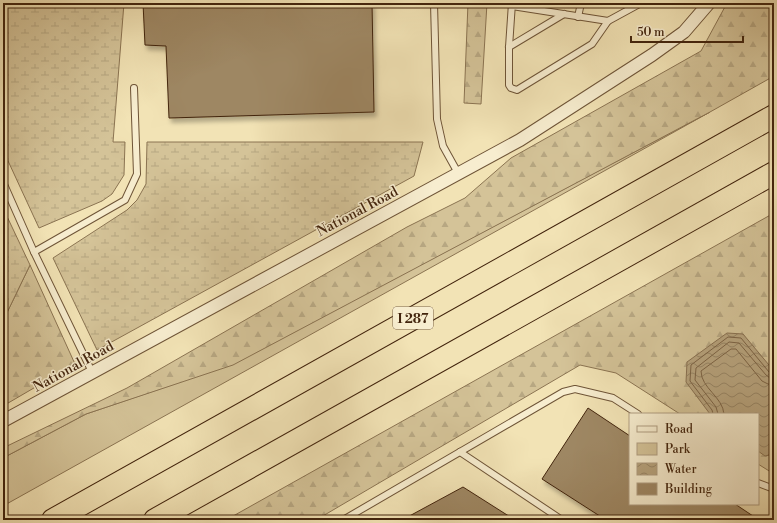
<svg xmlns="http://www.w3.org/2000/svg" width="777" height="523" viewBox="0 0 777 523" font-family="'Libre Bodoni',serif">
  <defs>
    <pattern id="forest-firs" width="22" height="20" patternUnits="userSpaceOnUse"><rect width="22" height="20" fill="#d4c398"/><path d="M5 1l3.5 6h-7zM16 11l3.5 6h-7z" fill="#b7a782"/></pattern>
    <pattern id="wetland-marsh" width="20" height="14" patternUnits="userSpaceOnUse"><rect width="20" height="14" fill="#d4c398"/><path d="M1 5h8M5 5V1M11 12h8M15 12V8" fill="none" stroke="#b7a782"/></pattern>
    <pattern id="water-waves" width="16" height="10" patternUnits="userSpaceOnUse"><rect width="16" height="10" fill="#b6a27c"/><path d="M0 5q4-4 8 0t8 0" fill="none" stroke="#968464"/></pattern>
    <filter id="shadow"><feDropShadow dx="2.5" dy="4.5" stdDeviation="2" flood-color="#0004"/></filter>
  </defs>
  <rect width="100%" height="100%" fill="#f2e3b5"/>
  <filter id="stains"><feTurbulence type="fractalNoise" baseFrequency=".005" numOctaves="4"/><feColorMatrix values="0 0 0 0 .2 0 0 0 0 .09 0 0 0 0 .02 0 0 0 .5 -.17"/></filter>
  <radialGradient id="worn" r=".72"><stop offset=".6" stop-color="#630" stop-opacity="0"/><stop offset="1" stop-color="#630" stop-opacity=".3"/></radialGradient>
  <!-- green -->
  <path fill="#d4c398" stroke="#8b7452" d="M710 112 3 506V458L86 414 233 364Z"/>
  <!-- forest -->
  <g fill="url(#forest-firs)" stroke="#8b7452">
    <path d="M468 3H487L481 104 464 103Z"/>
    <path d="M727 3H774V76L710 112 233 365 86 414 3 458V448L127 388 407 227 465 198 511 158 701 51Z"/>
    <path d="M774 213V474L758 464V414H680L616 373 580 365 316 520H226Z"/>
    <path d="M30 265 75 364 3 406V321Z"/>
  </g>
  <!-- wetland -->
  <g fill="url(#wetland-marsh)" stroke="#8b7452">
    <path d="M3 3H124L113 142H125L124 175 112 194 102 201 39 228 3 150Z"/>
    <path d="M147 142H423L414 176 97 350 53 258 127 210 137 200 146 184Z"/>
    <path d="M3 208 30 265 3 321Z"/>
  </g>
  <!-- water -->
  <path fill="url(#water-waves)" stroke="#887050" d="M727 333 743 334 774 371V454L765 456 758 451V414H710L686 382 687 362Z"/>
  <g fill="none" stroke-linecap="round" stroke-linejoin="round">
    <!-- shore -->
    <g stroke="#7c6344" stroke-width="1">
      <path d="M713 414 712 410 690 381 691 365 728 337 741 338 769 372 774 374"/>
      <path d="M718 414 716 407 695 380 696 368 729 342 739 343 766 375 770 378 774 379"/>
      <path d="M724 414C723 397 701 388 701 371L731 349H736L762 381 768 384 774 385"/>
    </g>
  </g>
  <!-- building -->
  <g fill="#9e8764" stroke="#42240d" filter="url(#shadow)">
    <path d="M143 3H372L374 112 169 118 166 46 145 45Z"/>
    <path d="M588 408 630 436V504H735L759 520H606L542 479Z"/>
    <path d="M463 487 515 520H402Z"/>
  </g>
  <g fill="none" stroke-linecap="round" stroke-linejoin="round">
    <!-- lane casing -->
    <g stroke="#6e5437" stroke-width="8">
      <g id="lane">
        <path d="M434 3 437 119 443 146 458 173"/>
        <path d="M512 3 509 47V85L511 88 517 90 592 44 608 21 641 3"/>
        <path d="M512 6 608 21"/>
        <path d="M578 17 581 3"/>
        <path d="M509 47 564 14"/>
        <path d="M3 182 34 252 92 372"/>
        <path d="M34 252 125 200 137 174 134 88"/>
        <path d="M460 452 562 520"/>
        <path d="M758 483 774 489"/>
        <path d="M343 520 563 392 575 389 613 398 638 414"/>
      </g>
    </g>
    <!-- street casing -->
    <g stroke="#6e5437" stroke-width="14">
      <path id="street" d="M3 421 520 140 652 55 684 32 709 3"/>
    </g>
    <!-- highway casing -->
    <g stroke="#42240d" stroke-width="24">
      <g id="highway">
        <path d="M53 520 774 116"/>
        <path d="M155 520 774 173"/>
      </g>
    </g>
    <!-- lane -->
    <use href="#lane" stroke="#f7edcf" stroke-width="6"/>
    <!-- street -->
    <use href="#street" stroke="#f7edcf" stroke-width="12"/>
    <!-- highway -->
    <use href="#highway" stroke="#f2e3b5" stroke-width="22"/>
  </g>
  <g text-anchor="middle" stroke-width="3" stroke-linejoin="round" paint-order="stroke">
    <!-- shield labels -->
    <rect fill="#f7edcf" stroke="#786047" stroke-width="1" x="393" y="307" width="40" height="22" rx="3"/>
    <g font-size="13" font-weight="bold" fill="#42240d">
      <text x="413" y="323">I 287</text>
    </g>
    <!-- street labels -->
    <g font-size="14" fill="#42240d" stroke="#f7edcf">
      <text transform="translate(357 211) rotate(-28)" y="5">National Road</text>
      <text transform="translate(73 366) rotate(-29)" y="5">National Road</text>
    </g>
  </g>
  <!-- margin -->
  <rect width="777" height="523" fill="none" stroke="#f2e3b5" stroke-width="16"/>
  <rect x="4" y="4" width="769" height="515" fill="none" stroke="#42240d" stroke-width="2"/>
  <rect x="8" y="8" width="761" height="507" fill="none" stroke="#42240d"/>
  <!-- legend -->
  <rect x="629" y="413" width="130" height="92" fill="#f7edcf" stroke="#af9d81"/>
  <rect x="637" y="426" width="20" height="6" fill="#f7edcf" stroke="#af9d81"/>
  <text x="665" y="433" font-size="12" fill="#42240d">Road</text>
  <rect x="637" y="443" width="20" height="12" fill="#d4c398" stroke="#af9d81"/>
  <text x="665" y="453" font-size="12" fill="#42240d">Park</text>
  <rect x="637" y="463" width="20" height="12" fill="url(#water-waves)" stroke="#af9d81"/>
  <text x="665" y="473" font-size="12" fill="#42240d">Water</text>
  <rect x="637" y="483" width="20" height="12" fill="#9e8764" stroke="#af9d81"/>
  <text x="665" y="493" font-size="12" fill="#42240d">Building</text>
  <!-- scale -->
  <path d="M631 36v6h112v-6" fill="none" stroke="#42240d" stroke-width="2"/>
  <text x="637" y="36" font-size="12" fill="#42240d" stroke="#f7edcf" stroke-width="3" paint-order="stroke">50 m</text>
  <rect width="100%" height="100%" filter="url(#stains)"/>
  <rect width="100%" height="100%" fill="url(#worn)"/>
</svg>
